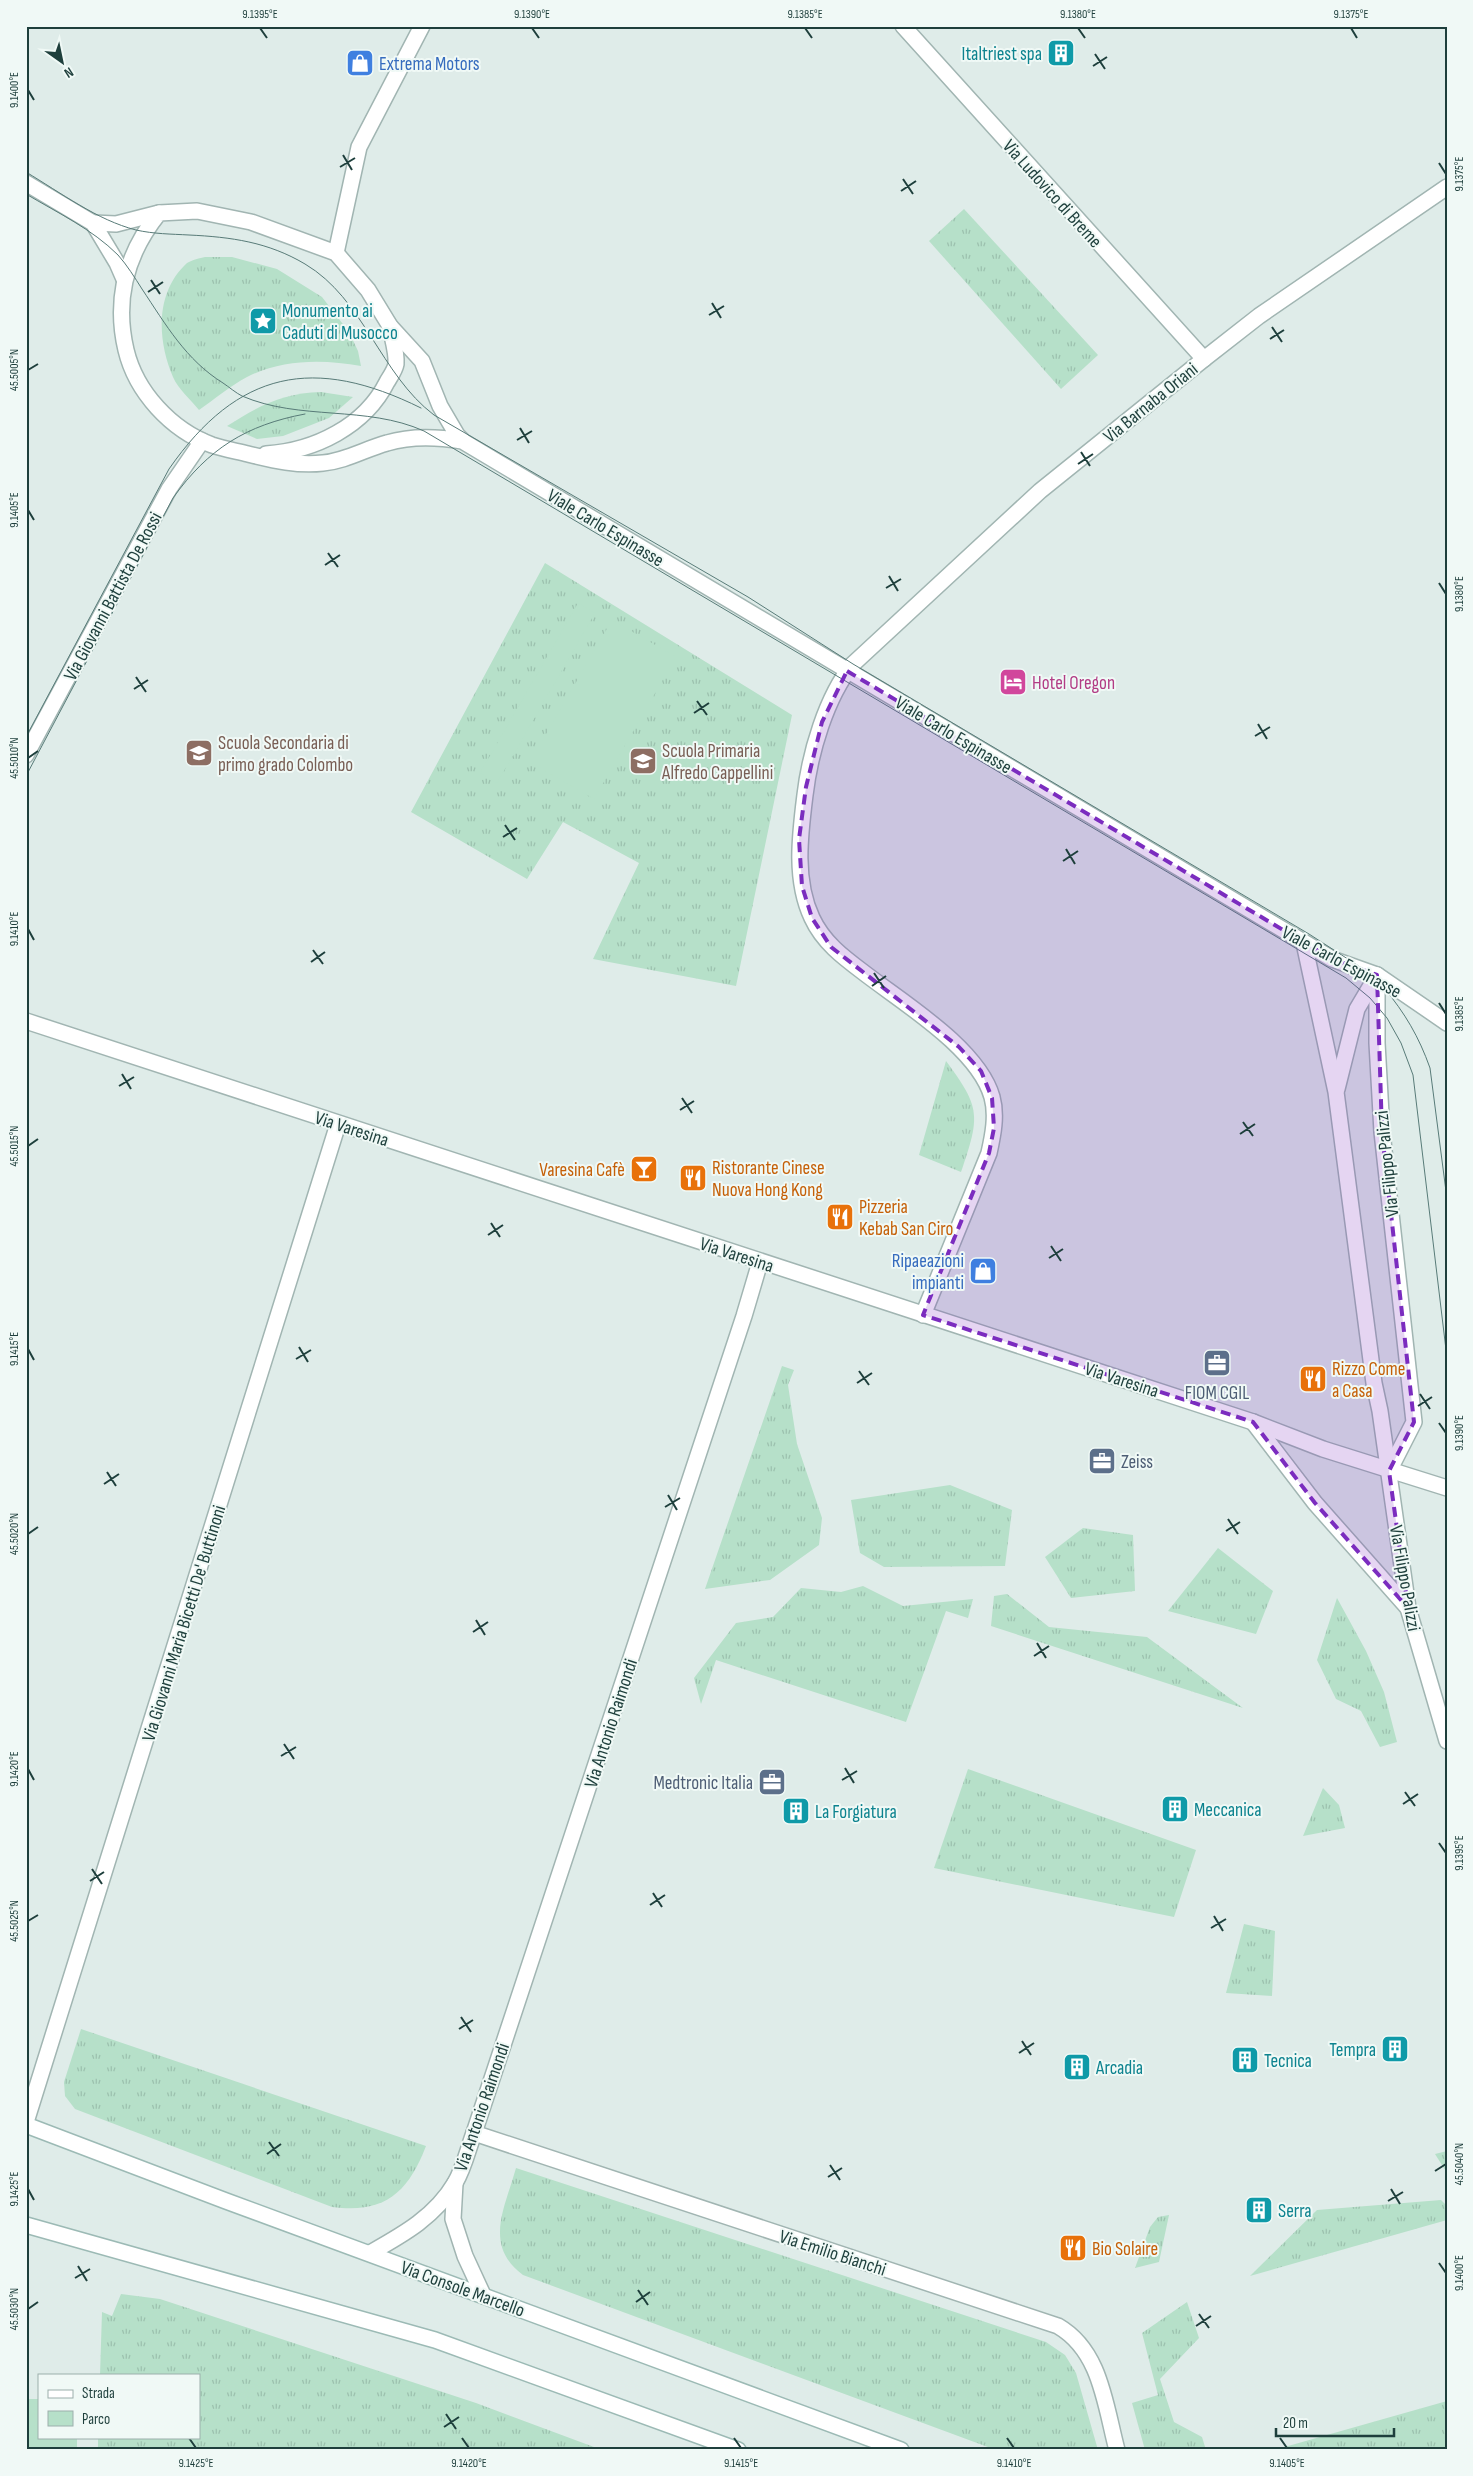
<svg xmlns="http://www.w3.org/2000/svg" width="1473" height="2476" viewBox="0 0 1473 2476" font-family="'Sofia Sans Condensed',sans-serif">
  <defs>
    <pattern id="grass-tufts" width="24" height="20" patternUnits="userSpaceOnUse" patternTransform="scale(1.25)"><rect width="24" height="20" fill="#b6e0c9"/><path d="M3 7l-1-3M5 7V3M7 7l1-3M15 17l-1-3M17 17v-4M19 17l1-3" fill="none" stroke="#9cc1ae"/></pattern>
  </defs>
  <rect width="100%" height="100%" fill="#dfece9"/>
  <!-- grass -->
  <g fill="url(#grass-tufts)">
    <path d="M964 209 1098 355 1061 389 929 241Z"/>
    <path d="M205 257H232L277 269 322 297 349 332 358 351 361 366C323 359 282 359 247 377 230 386 215 399 199 410 191 400 178 389 173 377 157 340 155 292 187 263 192 260 200 258 205 257Z"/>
    <path d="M321 392 353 397 329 418 283 436 257 439 227 426C258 406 283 393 321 392Z"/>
    <path d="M545 563 792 715 736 986 593 959 639 863 563 822 527 879 411 812Z"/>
    <path d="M946 1061C981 1108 980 1116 961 1172L919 1155Z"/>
    <path d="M782 1366 794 1370 788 1385 797 1444 822 1518 819 1545 770 1580 705 1589Z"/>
    <path d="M950 1485 1012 1510 1005 1566 884 1567 860 1553 851 1500Z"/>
    <path d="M1083 1528 1133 1535 1135 1591 1071 1598 1045 1557Z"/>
    <path d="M1218 1548 1273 1591 1256 1634 1168 1611Z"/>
    <path d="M863 1586 903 1606 973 1599 968 1618 946 1611 906 1722 716 1660 701 1704 694 1678 736 1623 773 1617 801 1588 841 1592Z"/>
    <path d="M1007 1594 1049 1627 1147 1637 1243 1708 991 1626 994 1596Z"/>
    <path d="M1337 1598 1366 1651 1384 1692 1397 1742 1380 1747 1361 1711 1336 1699 1317 1660Z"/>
    <path d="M968 1769 1196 1850 1174 1917 934 1868Z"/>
    <path d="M1323 1788 1339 1805 1345 1828 1303 1836Z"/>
    <path d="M1244 1924 1275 1931 1272 1996 1226 1993Z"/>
    <path d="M81 2029 426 2146C408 2193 384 2214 332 2207L75 2109 65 2096 64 2082Z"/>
    <path d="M1447 2151V2173L1435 2154Z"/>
    <path d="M516 2168 1046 2342 1065 2355 1076 2373 1098 2450H996L523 2275C483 2245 505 2208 516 2168Z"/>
    <path d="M1441 2200 1447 2206V2220L1250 2276 1317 2210Z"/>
    <path d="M1169 2215 1159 2262 1135 2268 1150 2227 1158 2217Z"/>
    <path d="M121 2294 160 2299 476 2403 602 2450H98V2437H199V2375H100L102 2312 112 2316Z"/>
    <path d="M1187 2302 1199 2338 1160 2379 1174 2422 1202 2437 1206 2450H1145L1132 2403 1158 2395 1142 2333Z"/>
    <path d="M1447 2401V2450H1274Z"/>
  </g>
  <!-- green -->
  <g fill="#b6e0c9">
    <path d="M578 603 595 613 497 783 480 773Z"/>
    <path d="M612 620 676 657 594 799 530 762Z"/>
    <path d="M26 2399H39V2437H77V2450H26Z"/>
  </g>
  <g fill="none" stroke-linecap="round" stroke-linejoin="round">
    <!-- minor casing -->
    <g stroke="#a1b5b2" stroke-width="18">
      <g id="minor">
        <path d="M903 26 1204 359"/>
        <path d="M336 253 359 147 422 26"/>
        <path d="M26 755 169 489 202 441"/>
        <path d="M1377 975 1447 1023"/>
        <path d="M26 1021 1253 1422 1323 1449 1447 1488"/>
        <path d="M923 1315 989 1153C993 1135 997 1115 992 1097 978 1048 903 1003 863 972 843 957 823 942 812 918 794 880 800 835 805 795 810 753 826 697 853 664L1040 491 1204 359 1259 316 1447 187"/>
        <path d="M1253 1422 1315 1503 1408 1608"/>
        <path d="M26 2122 338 1124"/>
        <path d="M474 2133 1058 2326C1101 2351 1105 2405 1117 2450"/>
        <path d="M455 2183 453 2219 465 2256 483 2295"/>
        <path d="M370 2253C402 2235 435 2217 455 2183 464 2168 468 2149 474 2133L744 1316 760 1262"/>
      </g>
    </g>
    <!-- tertiary casing -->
    <g stroke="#a1b5b2" stroke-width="18">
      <g id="tertiary">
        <path d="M26 183 93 223 117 263 124 279"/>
        <path d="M93 223 116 224 159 213"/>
        <path d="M462 441C439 437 410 436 387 443 365 449 346 461 323 463 297 466 273 460 248 454 236 451 224 449 212 445 171 430 136 392 126 350 114 299 126 254 159 213L197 211 251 222 336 253 368 290 390 326 422 361 440 406 457 435 464 442 1332 959 1377 975"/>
        <path d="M266 454C315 451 365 426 387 382 390 377 395 370 396 364 397 352 392 338 390 326"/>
        <path d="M1304 943 1336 1092 1374 1383 1380 1411 1408 1608 1447 1741"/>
        <path d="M1377 975V1043L1382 1132 1414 1422 1389 1471"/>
        <path d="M1337 1089 1357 1009 1376 977"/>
      </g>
    </g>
    <!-- secondary casing -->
    <g stroke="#9cbab5" stroke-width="18">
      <g id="secondary">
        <path d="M26 2125 226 2201 901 2450"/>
        <path d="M26 2225 435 2340 738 2450"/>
      </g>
    </g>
    <!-- minor -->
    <use href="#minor" stroke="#fff" stroke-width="15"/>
    <!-- tertiary -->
    <use href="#tertiary" stroke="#fff" stroke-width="15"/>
    <!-- secondary -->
    <use href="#secondary" stroke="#fff" stroke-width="15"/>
    <!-- tram -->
    <g stroke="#587b78" stroke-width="1">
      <path d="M26 172C61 193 97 220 136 230 154 234 171 234 189 235 231 237 268 242 305 264 364 299 380 374 434 415L748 597 853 664 1309 934 1368 972C1377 976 1378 980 1384 988 1405 1013 1419 1037 1430 1068L1447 1199"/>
      <path d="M26 194C58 213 92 229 118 255 127 265 135 278 142 289 166 325 186 360 223 383 229 387 236 393 242 396 300 421 366 405 424 431L1346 978 1370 998 1387 1018 1401 1043 1413 1075 1447 1358"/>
      <path d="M26 737 169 469C238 370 314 355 421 408"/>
      <path d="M26 776 173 498C208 449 246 425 305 414"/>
    </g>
  </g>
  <!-- marked area -->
  <path fill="#7b2cbf" fill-opacity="0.2" stroke="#7b2cbf" stroke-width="4" stroke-dasharray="10 6" stroke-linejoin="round" d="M847 671 1332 959 1377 975 1382 1132 1414 1422 1389 1471 1408 1608 1315 1503 1253 1422 923 1315 989 1153 994 1128 992 1098 981 1071 959 1047 831 947 812 918 802 886 799 839 806 787 822 722Z"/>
  <!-- ticks -->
  <path fill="none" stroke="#1e3f3c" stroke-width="2" d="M260 28 267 38M532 28 539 38M805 28 812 38M1078 28 1085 38M1351 28 1357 38M1095 54 1105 69M1093 66 1107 57M28 90 34 100M343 155 352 170M1439 163 1446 174M340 167 355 158M903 179 913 194M901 191 916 181M151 280 160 294M148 292 163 282M712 303 721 318M709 315 724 306M1272 327 1282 342M1270 339 1284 330M28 370 38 364M520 428 529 443M517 440 532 431M1081 452 1090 466M1078 464 1093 454M28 510 34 520M328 553 338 567M325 565 340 555M889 576 898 591M1439 583 1446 594M886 588 901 579M136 677 146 692M134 689 148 680M697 701 707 715M694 713 709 703M1258 724 1267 739M1255 736 1270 727M28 758 38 751M505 825 515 840M503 837 517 828M1066 849 1075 864M1063 861 1078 851M28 929 34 940M313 950 323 964M311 962 325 952M874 973 884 988M872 986 886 976M1439 1003 1446 1014M122 1074 131 1089M119 1086 134 1077M682 1098 692 1113M680 1110 694 1101M1243 1122 1253 1136M1240 1134 1255 1124M28 1146 38 1139M491 1223 500 1237M488 1235 503 1225M1051 1246 1061 1261M1049 1258 1063 1249M299 1347 308 1362M28 1349 34 1360M296 1359 311 1350M859 1371 869 1385M857 1383 872 1373M1420 1394 1430 1409M1418 1406 1432 1397M1439 1423 1446 1433M107 1472 116 1486M104 1484 119 1474M668 1495 677 1510M665 1507 680 1498M1228 1519 1238 1534M1226 1531 1240 1522M28 1534 38 1527M476 1620 485 1635M473 1632 488 1622M1037 1643 1046 1658M1034 1656 1049 1646M284 1744 294 1759M281 1756 296 1747M845 1768 854 1783M28 1769 34 1780M842 1780 857 1771M1405 1792 1415 1806M1403 1804 1418 1794M1439 1843 1446 1853M92 1869 102 1884M90 1881 104 1872M653 1893 662 1907M650 1905 665 1895M1214 1916 1223 1931M28 1921 38 1915M1211 1928 1226 1919M461 2017 471 2032M459 2029 473 2020M1022 2041 1031 2055M1019 2053 1034 2043M269 2142 279 2156M267 2154 281 2144M830 2165 840 2180M1435 2171 1446 2164M828 2177 842 2168M28 2189 34 2200M1391 2189 1400 2204M1388 2201 1403 2192M1439 2263 1446 2273M78 2266 87 2281M75 2278 90 2269M638 2290 648 2305M636 2302 650 2292M28 2309 38 2302M1199 2314 1209 2328M1196 2326 1211 2316M446 2414 456 2429M444 2427 459 2417M189 2438 196 2448M462 2438 469 2448M734 2438 741 2448M1007 2438 1014 2448M1280 2438 1287 2448"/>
  <!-- icons -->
  <defs>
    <g id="building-square" transform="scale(1.4375)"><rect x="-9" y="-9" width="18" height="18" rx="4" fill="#0f9aa8" stroke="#f0f9f6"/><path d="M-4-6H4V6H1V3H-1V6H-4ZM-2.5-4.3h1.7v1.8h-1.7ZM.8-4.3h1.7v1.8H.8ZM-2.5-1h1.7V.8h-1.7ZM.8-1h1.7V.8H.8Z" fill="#fff"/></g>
    <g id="shop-square" transform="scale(1.4375)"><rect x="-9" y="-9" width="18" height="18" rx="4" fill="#3f7fe0" stroke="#f0f9f6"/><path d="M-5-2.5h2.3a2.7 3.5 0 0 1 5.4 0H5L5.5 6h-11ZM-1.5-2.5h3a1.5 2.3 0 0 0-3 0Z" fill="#fff"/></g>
    <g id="sight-square" transform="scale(1.4375)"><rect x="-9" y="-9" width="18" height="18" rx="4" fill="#0f9aa8" stroke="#f0f9f6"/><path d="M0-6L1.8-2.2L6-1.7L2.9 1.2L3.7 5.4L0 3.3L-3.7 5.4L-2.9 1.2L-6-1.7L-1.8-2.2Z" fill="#fff"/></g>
    <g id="hotel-square" transform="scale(1.4375)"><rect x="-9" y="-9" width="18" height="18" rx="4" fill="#d1479c" stroke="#f0f9f6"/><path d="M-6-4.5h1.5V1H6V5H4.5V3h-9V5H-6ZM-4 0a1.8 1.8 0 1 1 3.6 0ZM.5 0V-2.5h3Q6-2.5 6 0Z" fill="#fff"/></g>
    <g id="school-square" transform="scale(1.4375)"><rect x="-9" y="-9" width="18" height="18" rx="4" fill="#8d6e63" stroke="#f0f9f6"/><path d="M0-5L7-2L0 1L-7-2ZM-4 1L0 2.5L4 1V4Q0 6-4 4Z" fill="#fff"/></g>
    <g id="bar-square" transform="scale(1.4375)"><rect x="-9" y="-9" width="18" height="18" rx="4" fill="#e8710a" stroke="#f0f9f6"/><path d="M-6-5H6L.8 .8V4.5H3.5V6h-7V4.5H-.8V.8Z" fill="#fff"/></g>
    <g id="restaurant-square" transform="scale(1.4375)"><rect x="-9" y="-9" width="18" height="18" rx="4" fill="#e8710a" stroke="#f0f9f6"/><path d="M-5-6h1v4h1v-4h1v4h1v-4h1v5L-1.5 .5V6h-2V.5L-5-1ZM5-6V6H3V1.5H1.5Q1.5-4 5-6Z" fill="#fff"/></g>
    <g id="office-square" transform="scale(1.4375)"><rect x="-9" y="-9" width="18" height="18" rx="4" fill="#5c6f8a" stroke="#f0f9f6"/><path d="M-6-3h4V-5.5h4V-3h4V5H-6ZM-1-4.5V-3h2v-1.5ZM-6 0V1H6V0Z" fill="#fff"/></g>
  </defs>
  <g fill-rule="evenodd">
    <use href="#building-square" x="1061" y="53"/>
    <use href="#shop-square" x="360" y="63"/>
    <use href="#sight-square" x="263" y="321"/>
    <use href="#hotel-square" x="1013" y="682"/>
    <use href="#school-square" x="199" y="753"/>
    <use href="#school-square" x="643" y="761"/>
    <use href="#bar-square" x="644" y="1169"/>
    <use href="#restaurant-square" x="693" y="1178"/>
    <use href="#restaurant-square" x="840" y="1217"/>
    <use href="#shop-square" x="983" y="1271"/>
    <use href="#office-square" x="1217" y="1363"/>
    <use href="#restaurant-square" x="1313" y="1379"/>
    <use href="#office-square" x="1102" y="1461"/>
    <use href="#office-square" x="772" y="1782"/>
    <use href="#building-square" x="1175" y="1809"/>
    <use href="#building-square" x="796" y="1811"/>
    <use href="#building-square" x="1395" y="2049"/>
    <use href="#building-square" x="1245" y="2060"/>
    <use href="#building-square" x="1077" y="2067"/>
    <use href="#building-square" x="1259" y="2210"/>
    <use href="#restaurant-square" x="1073" y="2248"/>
  </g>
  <g text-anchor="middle" stroke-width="4" stroke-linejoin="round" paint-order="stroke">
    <!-- culture labels -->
    <g font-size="19" fill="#0d838f" stroke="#f0f9f6" text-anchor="start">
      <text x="1042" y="60" text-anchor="end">Italtriest spa</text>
      <text x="282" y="317">Monumento ai<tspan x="282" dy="22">Caduti di Musocco</tspan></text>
      <text x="1194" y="1816">Meccanica</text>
      <text x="815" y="1818">La Forgiatura</text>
      <text x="1376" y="2056" text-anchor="end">Tempra</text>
      <text x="1264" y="2067">Tecnica</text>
      <text x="1096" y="2074">Arcadia</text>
      <text x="1278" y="2217">Serra</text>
    </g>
    <!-- shop labels -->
    <g font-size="19" fill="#366cbe" stroke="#f0f9f6" text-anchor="start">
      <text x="379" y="70">Extrema Motors</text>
      <text x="964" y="1267" text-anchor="end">Ripaeazioni<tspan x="964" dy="22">impianti</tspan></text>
    </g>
    <!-- street labels -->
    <g font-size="19" fill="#1e3f3c" stroke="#f0f9f6">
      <text transform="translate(1053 193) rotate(48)" y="7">Via Ludovico di Breme</text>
      <text transform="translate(1150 402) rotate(-39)" y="7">Via Barnaba Oriani</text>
      <text transform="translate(606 527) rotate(31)" y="7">Viale Carlo Espinasse</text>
      <text transform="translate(112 596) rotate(-62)" y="7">Via Giovanni Battista De Rossi</text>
      <text transform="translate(954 734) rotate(31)" y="7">Viale Carlo Espinasse</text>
      <text transform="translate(1342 961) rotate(28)" y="7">Viale Carlo Espinasse</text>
      <text transform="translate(352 1128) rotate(18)" y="7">Via Varesina</text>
      <text transform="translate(1386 1164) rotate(-96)" y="7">Via Filippo Palizzi</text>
      <text transform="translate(737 1254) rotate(18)" y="7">Via Varesina</text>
      <text transform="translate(1122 1379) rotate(18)" y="7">Via Varesina</text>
      <text transform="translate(1406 1578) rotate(80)" y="7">Via Filippo Palizzi</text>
      <text transform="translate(183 1623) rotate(-73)" y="7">Via Giovanni Maria Bicetti De' Buttinoni</text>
      <text transform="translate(610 1723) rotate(-72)" y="7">Via Antonio Raimondi</text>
      <text transform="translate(481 2107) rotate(-71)" y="7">Via Antonio Raimondi</text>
      <text transform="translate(833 2252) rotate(18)" y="7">Via Emilio Bianchi</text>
      <text transform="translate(463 2288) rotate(20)" y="7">Via Console Marcello</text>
    </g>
    <!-- hotel labels -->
    <g font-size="19" fill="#b23c85" stroke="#f0f9f6" text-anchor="start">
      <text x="1032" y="689">Hotel Oregon</text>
    </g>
    <!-- education labels -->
    <g font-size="19" fill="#785e54" stroke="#f0f9f6" text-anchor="start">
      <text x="218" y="749">Scuola Secondaria di<tspan x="218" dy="22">primo grado Colombo</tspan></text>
      <text x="662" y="757">Scuola Primaria<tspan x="662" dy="22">Alfredo Cappellini</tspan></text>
    </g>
    <!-- food labels -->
    <g font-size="19" fill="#c56008" stroke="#f0f9f6" text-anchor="start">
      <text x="712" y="1174">Ristorante Cinese<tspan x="712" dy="22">Nuova Hong Kong</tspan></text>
      <text x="625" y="1176" text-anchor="end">Varesina Cafè</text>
      <text x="859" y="1213">Pizzeria<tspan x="859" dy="22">Kebab San Ciro</tspan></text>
      <text x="1332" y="1375">Rizzo Come<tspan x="1332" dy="22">a Casa</tspan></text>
      <text x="1092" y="2255">Bio Solaire</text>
    </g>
    <!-- service labels -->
    <g font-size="19" fill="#4e5e75" stroke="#f0f9f6">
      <text x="1217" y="1399">FIOM CGIL</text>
      <text x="1121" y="1468" text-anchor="start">Zeiss</text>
      <text x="753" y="1789" text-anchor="end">Medtronic Italia</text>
    </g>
  </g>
  <!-- border -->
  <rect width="1473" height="2476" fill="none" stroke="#f0f9f6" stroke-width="55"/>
  <!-- legend -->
  <rect x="38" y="2374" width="162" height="65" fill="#f0f9f6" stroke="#9cafac"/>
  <rect x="48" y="2390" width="25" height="8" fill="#ffffff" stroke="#9cafac"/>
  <text x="82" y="2398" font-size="15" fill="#1e3f3c">Strada</text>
  <rect x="48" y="2411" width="25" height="15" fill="#b6e0c9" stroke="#9cafac"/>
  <text x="82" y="2424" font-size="15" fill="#1e3f3c">Parco</text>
  <!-- north arrow -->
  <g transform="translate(62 62) rotate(147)" stroke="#f0f9f6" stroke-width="4" paint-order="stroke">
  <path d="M0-4L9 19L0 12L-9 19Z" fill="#1e3f3c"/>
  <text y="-8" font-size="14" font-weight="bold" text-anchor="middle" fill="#1e3f3c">N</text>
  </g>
  <!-- scale -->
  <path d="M1276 2428v8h118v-8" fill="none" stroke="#1e3f3c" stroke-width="2.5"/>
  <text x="1283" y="2428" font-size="15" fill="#1e3f3c" stroke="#f0f9f6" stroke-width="4" paint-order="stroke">20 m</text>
  <rect x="28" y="28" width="1418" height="2420" fill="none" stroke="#1e3f3c" stroke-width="2"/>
  <g font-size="12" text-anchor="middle" fill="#1e3f3c">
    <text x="260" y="18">9.1395°E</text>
    <text x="532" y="18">9.1390°E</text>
    <text x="805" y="18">9.1385°E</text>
    <text x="1078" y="18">9.1380°E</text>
    <text x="1351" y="18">9.1375°E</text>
    <text transform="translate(14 90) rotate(-90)" y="4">9.1400°E</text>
    <text transform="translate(1459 174) rotate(-90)" y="4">9.1375°E</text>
    <text transform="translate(14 370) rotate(-90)" y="4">45.5005°N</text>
    <text transform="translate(14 510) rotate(-90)" y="4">9.1405°E</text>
    <text transform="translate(1459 594) rotate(-90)" y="4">9.1380°E</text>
    <text transform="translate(14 758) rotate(-90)" y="4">45.5010°N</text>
    <text transform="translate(14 929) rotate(-90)" y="4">9.1410°E</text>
    <text transform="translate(1459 1014) rotate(-90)" y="4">9.1385°E</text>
    <text transform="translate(14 1146) rotate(-90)" y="4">45.5015°N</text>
    <text transform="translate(14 1349) rotate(-90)" y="4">9.1415°E</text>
    <text transform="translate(1459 1433) rotate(-90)" y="4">9.1390°E</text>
    <text transform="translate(14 1534) rotate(-90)" y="4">45.5020°N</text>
    <text transform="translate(14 1769) rotate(-90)" y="4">9.1420°E</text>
    <text transform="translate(1459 1853) rotate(-90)" y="4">9.1395°E</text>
    <text transform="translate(14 1921) rotate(-90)" y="4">45.5025°N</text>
    <text transform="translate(1459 2164) rotate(-90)" y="4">45.5040°N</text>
    <text transform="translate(14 2189) rotate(-90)" y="4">9.1425°E</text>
    <text transform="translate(1459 2273) rotate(-90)" y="4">9.1400°E</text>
    <text transform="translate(14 2309) rotate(-90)" y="4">45.5030°N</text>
    <text x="196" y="2467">9.1425°E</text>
    <text x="469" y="2467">9.1420°E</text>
    <text x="741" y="2467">9.1415°E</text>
    <text x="1014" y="2467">9.1410°E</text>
    <text x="1287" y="2467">9.1405°E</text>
  </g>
</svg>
